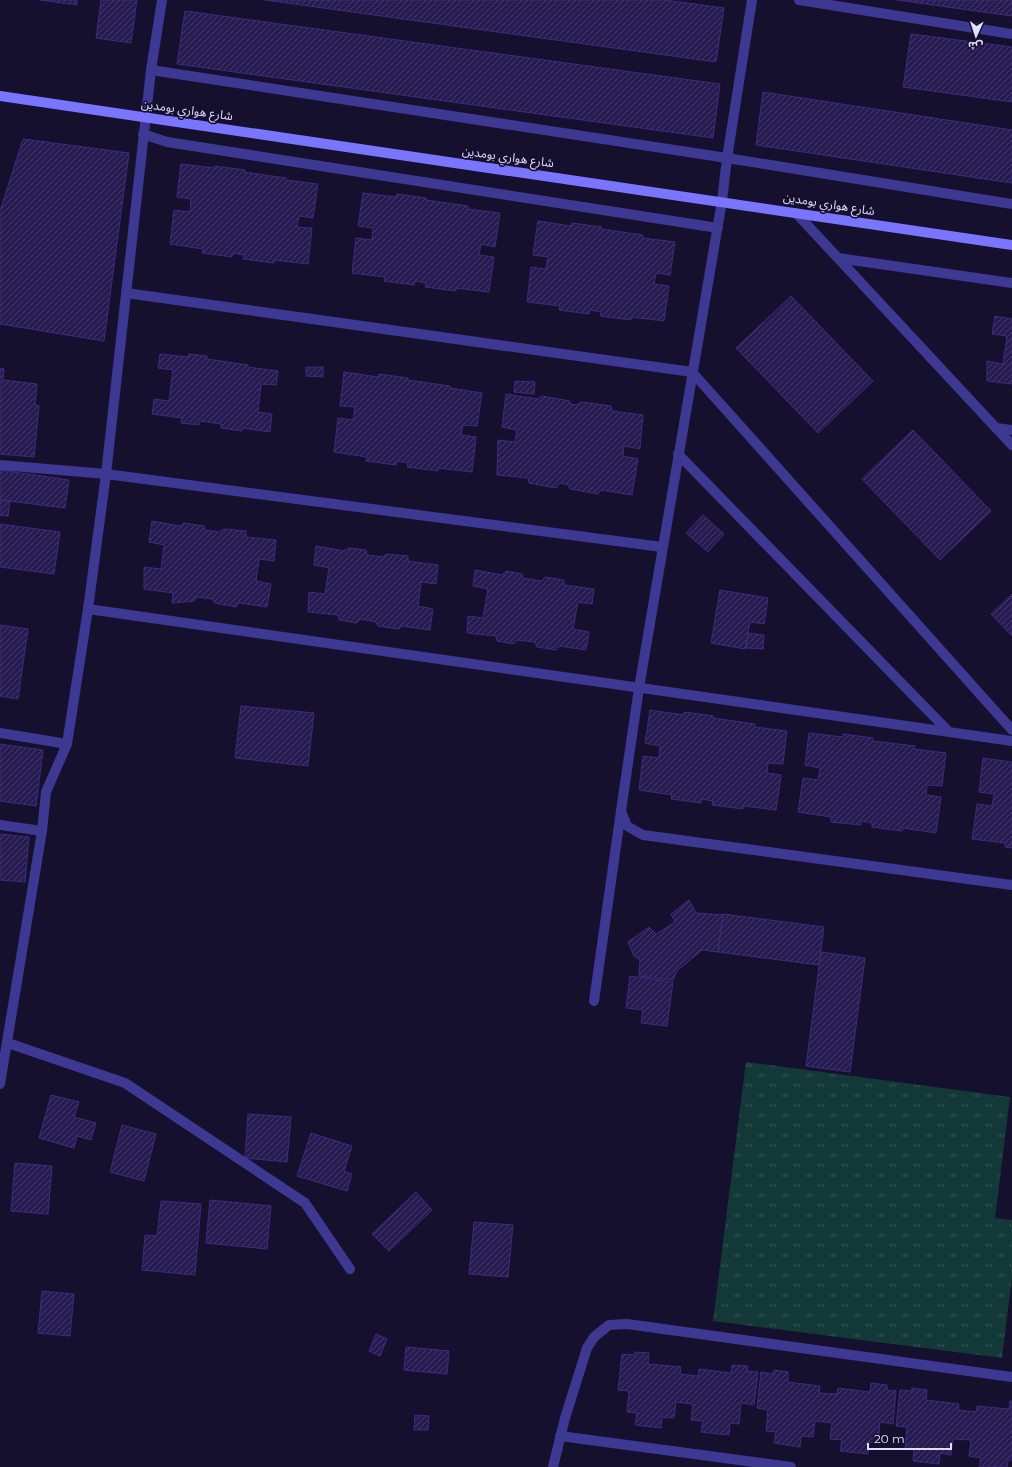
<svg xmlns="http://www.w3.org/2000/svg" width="1012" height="1467" viewBox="0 0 1012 1467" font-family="Montserrat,'Noto Sans Arabic',sans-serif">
  <defs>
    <pattern id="grass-tufts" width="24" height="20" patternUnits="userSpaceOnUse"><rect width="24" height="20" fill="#123938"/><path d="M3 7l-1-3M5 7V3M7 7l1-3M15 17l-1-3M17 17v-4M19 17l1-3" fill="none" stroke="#345556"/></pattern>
    <pattern id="building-hatch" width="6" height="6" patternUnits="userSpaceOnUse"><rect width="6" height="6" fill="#261b51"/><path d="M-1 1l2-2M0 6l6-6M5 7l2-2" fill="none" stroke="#453c6b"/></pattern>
  </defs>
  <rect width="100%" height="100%" fill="#16102f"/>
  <!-- grass -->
  <path fill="url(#grass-tufts)" d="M746 1062 1010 1097 995 1218 1012 1220V1277L1002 1358 713 1321Z"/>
  <!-- building -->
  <g fill="url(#building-hatch)" stroke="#3d2b7f">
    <path d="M40 0H77V5Z"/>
    <path d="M101 0H137L131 43 96 38Z"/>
    <path d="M265 0H665L724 8 716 62Z"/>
    <path d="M897 0H1012V16Z"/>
    <path d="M185 11 720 84 713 138 177 64Z"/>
    <path d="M911 34 1012 47V102L903 87Z"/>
    <path d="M763 92 1012 130V183L756 145Z"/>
    <path d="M23 139 129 153 104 341 0 324V211Z"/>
    <path d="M181 164 214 168 215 166 245 170 244 172 286 178V180L318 184 313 218 299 216 297 227 312 228 308 264 274 260V263L243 259 244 255 233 253 232 257 202 253 203 249 170 244 174 210 190 212 191 199 177 197Z"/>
    <path d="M363 193 396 197 397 194 426 198V200L468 206V209L500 213 495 247 481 244 479 255 494 257 489 292 456 288V291L425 287 426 283 415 281 414 285 384 281 385 277 352 273 356 238 372 240 373 228 358 226Z"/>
    <path d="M538 221 571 226 572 223 602 227 601 229 643 235V238L675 242 670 275 656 273 654 284 669 286 664 321 631 317V320L600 316 601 312 590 310 589 314 559 310 560 306 527 302 531 267 546 269 548 257 533 255Z"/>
    <path d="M791 296 873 381 818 433 736 348Z"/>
    <path d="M995 316 1012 319V384L987 381V361L1003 364 1007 336 992 334Z"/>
    <path d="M160 354 188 357 189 354 207 356V359L248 365V367L278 371 276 385 261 384 258 412 272 414 270 432 242 428V431L221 428V424L200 421 199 425 181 423 182 418 152 414 154 399 169 401 173 370 158 368Z"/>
    <path d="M306 367H323V377L306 376Z"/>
    <path d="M0 368 4 369 3 380 37 384 35 405 39 406 34 457 0 454Z"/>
    <path d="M344 372 378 377 379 374 408 378V380L450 386V388L482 393 477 426 463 425 461 435 476 437 472 472 438 468V471L407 467 408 463 397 461 396 465 366 461 367 457 334 452 338 418 353 420 355 407 340 406Z"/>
    <path d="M515 381 535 382 534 394 514 392Z"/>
    <path d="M506 394 538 399 542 396 570 401V404L577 405 582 402 611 406 612 411 643 415 640 449 624 446 623 456 638 459 632 495 601 490 598 494 570 489 568 485 560 483 556 488 529 483 528 478 497 475 498 440 515 442 517 430 502 427Z"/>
    <path d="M913 430 991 511 940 560 862 479Z"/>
    <path d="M0 470 69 480 65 508 0 500Z"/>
    <path d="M0 500 10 501 8 516 0 515Z"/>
    <path d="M703 515 724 534 708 552 686 533Z"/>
    <path d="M152 521 180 526 184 523 204 526 205 530 219 532 224 529 246 531V537L276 540 274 561 259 559 256 581 271 584 267 607 239 603 236 607 215 603 212 599 197 597 194 601 172 603 173 593 144 589V567L161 569 164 545 149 542Z"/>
    <path d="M0 524 60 532 54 574 0 567Z"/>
    <path d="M316 546 344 551 348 548 366 550 367 555 383 557 387 554 408 556V561L438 565 436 584 421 582 418 606 433 609 430 630 402 626 399 629 378 626 376 622 360 619 357 623 339 620 338 615 308 612 309 592 325 594 329 568 314 565Z"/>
    <path d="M475 570 502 575 506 571 522 574 523 578 541 581 545 577 564 580V585L594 589 592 604 578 602 573 629 589 632 586 650 559 646 556 650 537 647 535 642 517 640 514 644 497 641 496 636 467 633 468 616 483 618 488 589 473 586Z"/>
    <path d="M720 590 768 598 764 624 750 622 745 649 711 643Z"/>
    <path d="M1012 594V636L991 614Z"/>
    <path d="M0 625 28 629 18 699 0 696Z"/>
    <path d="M748 633 764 635 763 649 746 648Z"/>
    <path d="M241 706 314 713 308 766 235 758Z"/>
    <path d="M650 710 684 715V712L714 716 713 718 755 724V727L787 731 783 764 768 763 767 773 781 775 776 810 743 806V809L712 805 713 801 702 799 701 803 671 799 672 795 639 790 643 756 659 758 660 746 645 743Z"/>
    <path d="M809 733 843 737V734L873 738V741L915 746 914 749 946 753 942 786 927 785 926 795 941 797 936 833 903 828 902 831 872 827V823L861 821V825L831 822V817L798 812 803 778 818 780 820 768 805 765Z"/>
    <path d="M0 744 43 750 36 806 0 801Z"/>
    <path d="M983 758 1012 762V848L1005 847V843L972 839 977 804 992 806 994 794 979 792Z"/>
    <path d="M0 834 29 837 25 882 0 880Z"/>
    <path d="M689 900 696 913 723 915 718 952 702 950 677 971 673 980 639 976 640 960 634 956 628 942 649 927 656 934 675 922 671 914Z"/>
    <path d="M723 914 824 927 819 965 718 952Z"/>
    <path d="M821 952 865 958 850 1072 806 1066Z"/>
    <path d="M630 976 673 982 667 1026 641 1023 643 1010 626 1008Z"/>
    <path d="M51 1095 79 1102 74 1117 96 1123 91 1140 77 1136 74 1148 39 1138Z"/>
    <path d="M248 1114 291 1117 287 1162 245 1158Z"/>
    <path d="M122 1125 156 1134 144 1181 110 1172Z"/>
    <path d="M311 1133 352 1146 344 1171 352 1174 347 1191 297 1176Z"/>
    <path d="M15 1163 52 1166 48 1214 11 1211Z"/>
    <path d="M416 1192 432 1210 389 1251 372 1234Z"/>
    <path d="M210 1200 271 1206 267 1249 206 1243Z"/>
    <path d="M161 1201 201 1204 195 1275 142 1270 145 1235 157 1236Z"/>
    <path d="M474 1222 513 1225 508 1277 469 1274Z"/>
    <path d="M42 1291 74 1294 70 1336 38 1333Z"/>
    <path d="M376 1334 387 1339 380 1356 369 1351Z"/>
    <path d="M406 1347 449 1351 447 1374 404 1370Z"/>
    <path d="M635 1352 649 1353 648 1364 681 1367 680 1374 698 1376 699 1369 731 1373 732 1365 748 1366 747 1371 758 1372 754 1405 741 1403 739 1424 730 1423 729 1435 701 1432 703 1421 691 1420 693 1404 676 1402 674 1418 662 1417 661 1428 635 1425 637 1413 627 1412 629 1391 618 1390 622 1354 634 1355Z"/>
    <path d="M774 1370 788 1372V1382L820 1386 819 1393 837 1394 838 1388 870 1392 871 1383 887 1385V1390L896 1391 893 1424 880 1422 878 1443 869 1442 868 1454 840 1451 842 1440 830 1439 832 1423 815 1421 813 1437 801 1436 800 1447 774 1443 776 1432 766 1431 768 1410 757 1408 761 1372 773 1374Z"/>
    <path d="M912 1388 927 1390 926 1400 959 1404 958 1410 976 1412 977 1406 1009 1409 1010 1401H1012V1460H1008L1007 1467H979L981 1458 969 1456 971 1440 953 1439 951 1455 940 1453 939 1464 913 1461 914 1449 905 1448 907 1427 896 1426 900 1390 912 1391Z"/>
    <path d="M415 1415 429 1416 428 1430H414Z"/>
  </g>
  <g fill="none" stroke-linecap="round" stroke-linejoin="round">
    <!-- service -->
    <path stroke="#3d3891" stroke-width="10" d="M594 1001 621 811"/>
    <!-- minor -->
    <g stroke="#3d3891" stroke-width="10">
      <path d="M752 0 727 158 722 201 639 688 621 811 627 826 643 835 1012 885"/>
      <path d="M799 0 1012 34"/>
      <path d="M151 70 727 158 1012 204"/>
      <path d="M143 134 167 142 718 228"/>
      <path d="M796 213 1012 445"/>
      <path d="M838 258 1012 283"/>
      <path d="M126 293 692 372 1012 730"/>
      <path d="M996 428 1012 430"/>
      <path d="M678 454 949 732"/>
      <path d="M0 465 106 474 662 547"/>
      <path d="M88 609 1012 741"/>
      <path d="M0 733 67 744"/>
      <path d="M0 825 42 831"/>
      <path d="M8 1043 125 1083 305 1203 350 1269"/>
      <path d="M0 1084 42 831 46 792 67 744 88 609 106 474 151 70 162 0"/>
      <path d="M560 1436 791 1467"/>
      <path d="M553 1467 565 1418 587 1348 594 1337 609 1325 627 1324 1012 1377"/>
    </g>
    <!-- secondary -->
    <path stroke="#7a75ff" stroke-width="10" d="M0 96 1012 245"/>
  </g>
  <g text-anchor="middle" stroke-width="3.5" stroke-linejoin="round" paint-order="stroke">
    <!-- street labels -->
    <g font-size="12" fill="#e2deff" stroke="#16102f">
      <text transform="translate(187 110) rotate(8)" y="4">شارع هواري بومدين</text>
      <text transform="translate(508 157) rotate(8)" y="4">شارع هواري بومدين</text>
      <text transform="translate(829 204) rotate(9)" y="4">شارع هواري بومدين</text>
    </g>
  </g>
  <!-- north arrow -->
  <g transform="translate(976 36) rotate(183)" stroke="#16102f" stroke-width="3" paint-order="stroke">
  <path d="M0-3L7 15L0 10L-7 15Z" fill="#e2deff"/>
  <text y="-6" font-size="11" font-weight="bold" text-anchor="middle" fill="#e2deff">ش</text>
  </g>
  <!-- scale -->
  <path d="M868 1443v6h83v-6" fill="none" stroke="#e2deff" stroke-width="2"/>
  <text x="874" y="1443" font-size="12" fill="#e2deff" stroke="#16102f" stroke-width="3" paint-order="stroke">20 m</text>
</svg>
